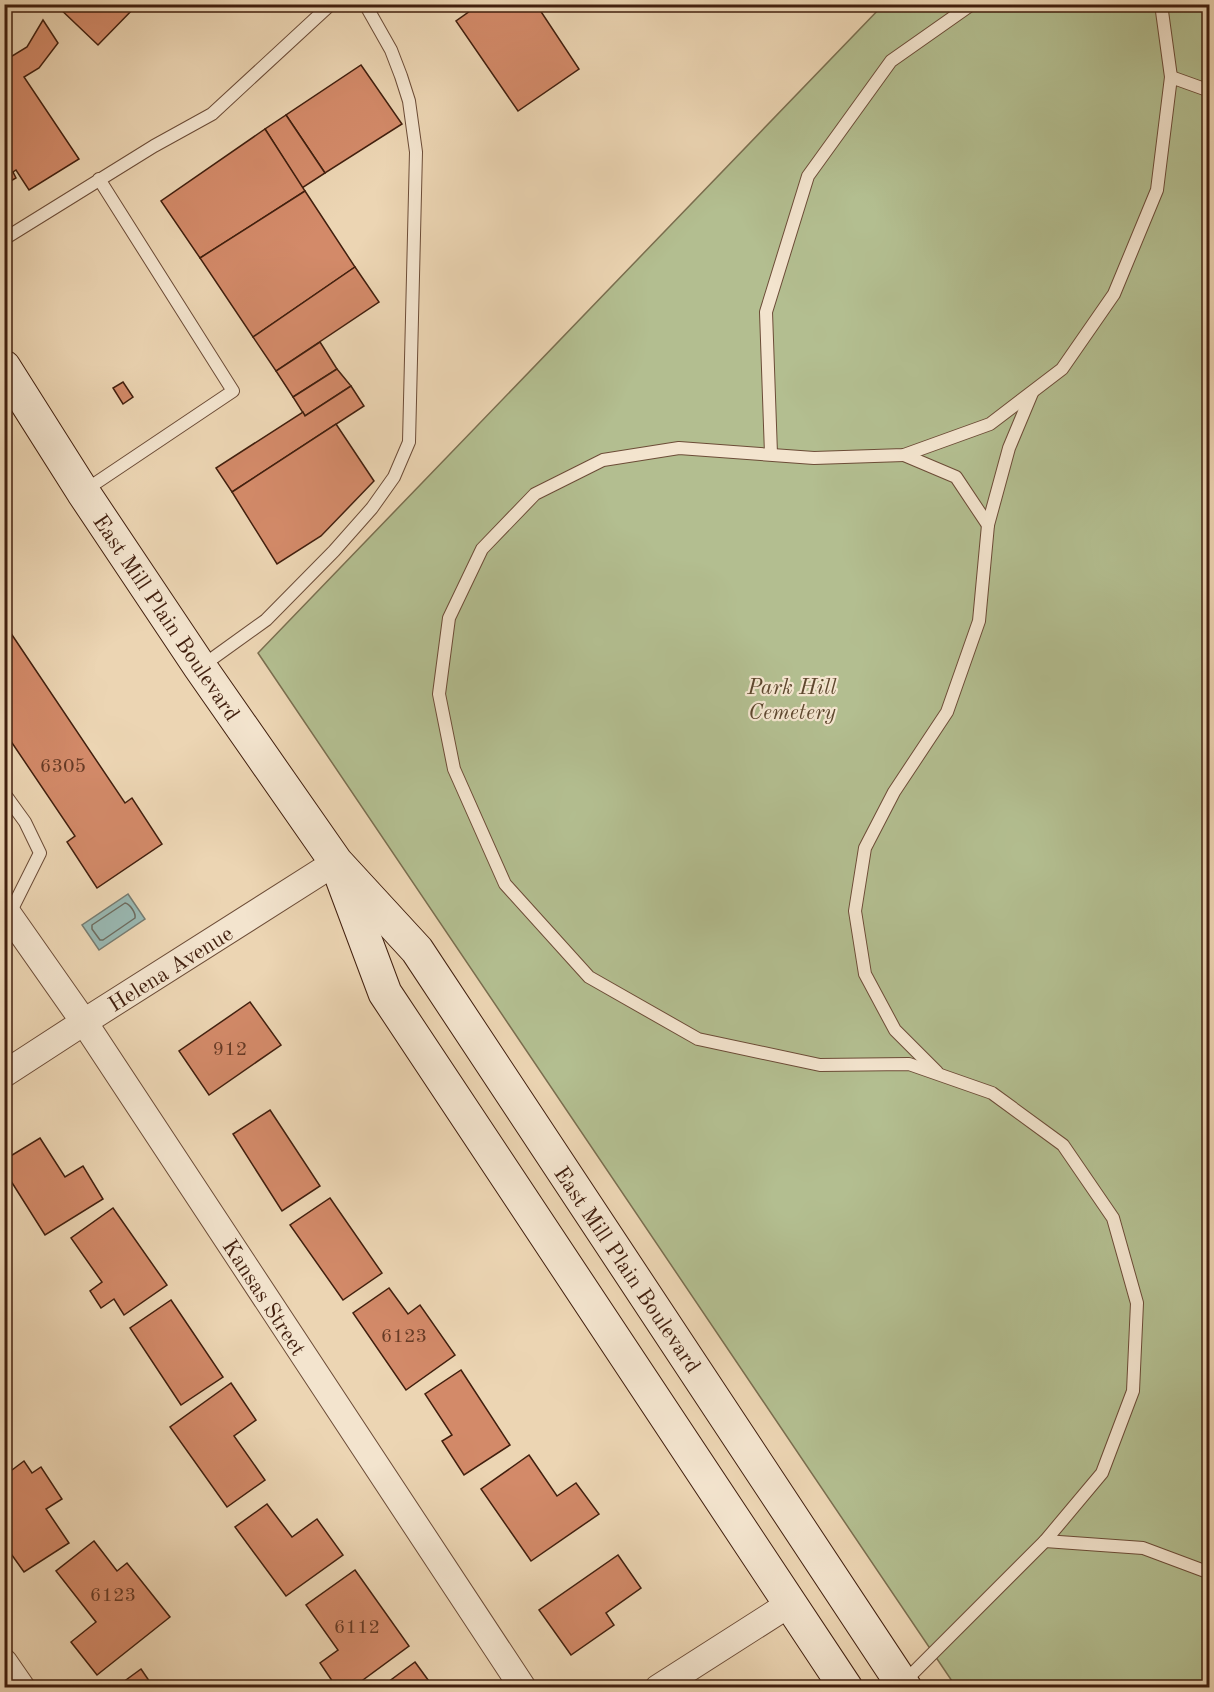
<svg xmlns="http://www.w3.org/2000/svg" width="1214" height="1692" viewBox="0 0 1214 1692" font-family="'Old Standard TT',serif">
  <rect width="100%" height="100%" fill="#ecd5b3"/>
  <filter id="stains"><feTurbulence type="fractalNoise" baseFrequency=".00333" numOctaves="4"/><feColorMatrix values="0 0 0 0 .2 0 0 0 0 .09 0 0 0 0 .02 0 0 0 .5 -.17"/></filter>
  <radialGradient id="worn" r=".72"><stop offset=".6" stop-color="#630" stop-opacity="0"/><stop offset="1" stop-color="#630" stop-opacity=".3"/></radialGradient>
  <!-- green -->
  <path fill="#b3be90" stroke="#7a6e4f" stroke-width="1.5" d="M883 5H1209V1687H956L258 653Z"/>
  <!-- water -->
  <path fill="#99b8b2" stroke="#767b70" stroke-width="1.5" d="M128 894 145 919 99 950 82 925Z"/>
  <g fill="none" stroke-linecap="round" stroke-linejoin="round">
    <!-- shore -->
    <path stroke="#6d6c60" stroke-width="1.5" d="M125 903C130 904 136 913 135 918L103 940H100L92 929V925Z"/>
  </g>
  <!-- building -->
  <g fill="#d38a69" stroke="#411f0e" stroke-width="1.5">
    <path d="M55 4H138L98 45Z"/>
    <path d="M480 4H536L579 69 518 111 456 21Z"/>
    <path d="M43 20 58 43 39 68 24 77 79 159 29 190 16 170 13 172 16 178 4 185V50L9 58 27 47Z"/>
    <path d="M361 65 402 124 325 173 286 115Z"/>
    <path d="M286 115 325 173 302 188 265 129Z"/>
    <path d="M265 129 305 191 200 258 161 201Z"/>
    <path d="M305 191 355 267 253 337 200 258Z"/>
    <path d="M355 267 379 302 276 371 253 337Z"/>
    <path d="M320 342 337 369 293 397 276 371Z"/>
    <path d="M337 369 351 386 305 416 293 397Z"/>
    <path d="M123 382 133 397 123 404 113 388Z"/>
    <path d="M351 386 364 406 232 492 216 468 303 412 305 416Z"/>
    <path d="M336 424 374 481 321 536 277 564 232 492Z"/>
    <path d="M4 623 125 803 132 798 162 844 97 888 67 842 75 836 4 731Z"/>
    <path d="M250 1002 281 1045 209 1095 179 1051Z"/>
    <path d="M270 1110 320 1186 282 1211 233 1134Z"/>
    <path d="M40 1138 65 1177 83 1166 103 1199 45 1235 4 1170V1160Z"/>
    <path d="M330 1198 382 1273 343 1300 290 1225Z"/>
    <path d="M113 1208 167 1285 124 1315 114 1299 101 1308 90 1291 102 1282 71 1238Z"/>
    <path d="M389 1288 408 1314 420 1305 455 1355 406 1390 353 1313Z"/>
    <path d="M171 1300 223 1377 181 1405 130 1328Z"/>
    <path d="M461 1370 510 1445 464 1475 442 1441 452 1435 425 1394Z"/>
    <path d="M231 1383 256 1420 234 1436 265 1480 227 1507 170 1427Z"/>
    <path d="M529 1455 557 1496 576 1483 599 1514 531 1561 481 1489Z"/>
    <path d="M4 1459 12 1470 24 1461 32 1473 41 1467 62 1499 46 1509 69 1543 24 1572 4 1544Z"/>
    <path d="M267 1504 292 1537 317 1519 343 1555 286 1596 235 1527Z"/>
    <path d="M94 1541 117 1571 127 1563 170 1617 97 1675 71 1642 96 1622 56 1571Z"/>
    <path d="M618 1555 641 1588 606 1613 614 1625 571 1655 539 1610Z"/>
    <path d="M355 1570 409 1646 352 1688H337L320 1663 338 1650 306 1605Z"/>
    <path d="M415 1662 434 1688H380Z"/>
    <path d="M141 1669 154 1688H115Z"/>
  </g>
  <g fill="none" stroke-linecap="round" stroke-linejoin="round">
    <!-- service casing -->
    <g stroke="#6c4c37" stroke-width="14">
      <g id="service">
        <path d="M1171 77 1210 91"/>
        <path d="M4 239 154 146 212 114 331 4"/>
        <path d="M771 454 766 312 808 176 891 61 972 4"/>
        <path d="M904 455 956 477 988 525"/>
        <path d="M84 491 233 391 99 179"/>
        <path d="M202 666 266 620 334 551 372 508 394 477 409 442 416 152 409 101 401 76 391 50 365 4"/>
        <path d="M4 793 25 822 40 853 9 915"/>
        <path d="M937 1072 895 1030 865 974 855 911 865 848 894 792 947 712 979 621 988 525 1009 448 1032 393"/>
        <path d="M1045 1541 1143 1548 1210 1573"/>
        <path d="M903 1683 1045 1541 1102 1473 1133 1391 1137 1303 1113 1218 1063 1145 992 1093 909 1064 820 1065 698 1039 589 977 505 884 454 769 439 694 449 618 482 549 535 494 603 460 679 448 814 458 904 455 990 424 1062 369 1114 294 1157 190 1171 77 1161 4"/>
      </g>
    </g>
    <!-- minor casing -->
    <g stroke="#6c4c37" stroke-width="28">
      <g id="minor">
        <path d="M4 908 84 1022 523 1688"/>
        <path d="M4 1074 84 1022 336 862"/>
        <path d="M4 1662 22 1688"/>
        <path d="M658 1688 791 1603"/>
      </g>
    </g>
    <!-- secondary casing -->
    <g stroke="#411f0e" stroke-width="35">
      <g id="secondary">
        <path d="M4 367 83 492 200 667 336 862 417 950 905 1688"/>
        <path d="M342 878 385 993 846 1688"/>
      </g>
    </g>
    <!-- service -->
    <use href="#service" stroke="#f3e4ce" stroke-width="12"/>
    <!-- minor -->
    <use href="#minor" stroke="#f3e4ce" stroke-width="26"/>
    <!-- secondary -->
    <use href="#secondary" stroke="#f3e4ce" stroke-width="33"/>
  </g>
  <g text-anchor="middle" stroke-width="4.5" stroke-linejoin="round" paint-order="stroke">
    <!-- number labels -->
    <g font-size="20" fill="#663a25">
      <text x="63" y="772">6305</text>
      <text x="230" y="1055">912</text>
      <text x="404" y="1342">6123</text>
      <text x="113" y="1601">6123</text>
      <text x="357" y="1633">6112</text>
    </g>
    <!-- street labels -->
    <g font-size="22" fill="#411f0e" stroke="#f3e4ce">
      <text transform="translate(167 617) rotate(56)" y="8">East Mill Plain Boulevard</text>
      <text transform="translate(170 968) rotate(-32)" y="8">Helena Avenue</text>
      <text transform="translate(628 1269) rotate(56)" y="8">East Mill Plain Boulevard</text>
      <text transform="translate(265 1297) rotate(57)" y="8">Kansas Street</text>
    </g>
    <!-- park labels -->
    <g font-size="22" font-style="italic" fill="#5e472e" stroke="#f3e4ce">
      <text x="792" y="694">Park Hill<tspan x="792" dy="25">Cemetery</tspan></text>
    </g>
  </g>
  <!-- margin -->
  <rect width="1214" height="1692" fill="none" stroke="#ecd5b3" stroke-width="24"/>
  <rect x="6" y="6" width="1202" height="1680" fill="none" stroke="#411f0e" stroke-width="3"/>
  <rect x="12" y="12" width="1190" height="1668" fill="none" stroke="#411f0e" stroke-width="1.5"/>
  <rect width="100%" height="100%" filter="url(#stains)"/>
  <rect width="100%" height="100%" fill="url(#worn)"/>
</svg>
